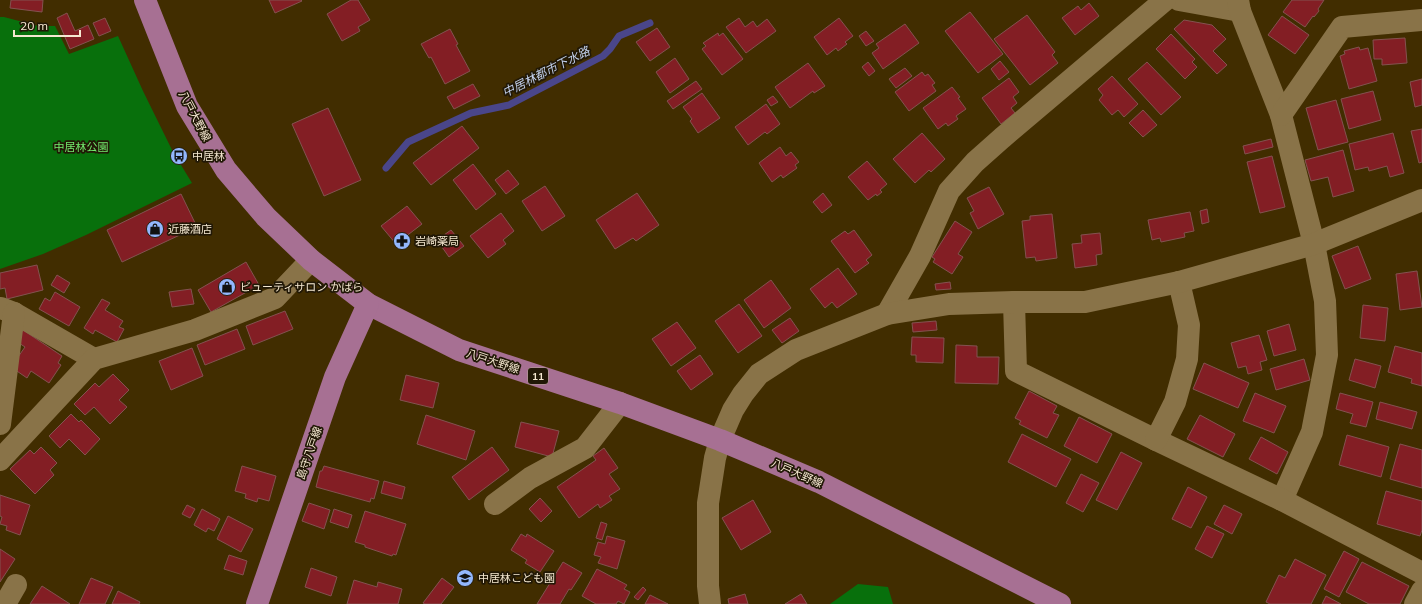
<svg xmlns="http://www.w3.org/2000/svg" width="1422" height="604" viewBox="0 0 1422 604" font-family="Mulish,'Noto Sans JP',sans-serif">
  <rect width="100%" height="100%" fill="#412d00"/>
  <!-- green -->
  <g fill="#08700c">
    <path d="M0 17H4L38 26H55L69 54 118 36 143 91 173 152 192 183 86 235 43 254 0 269Z"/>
    <path d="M858 584 888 587 893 604H830Z"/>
  </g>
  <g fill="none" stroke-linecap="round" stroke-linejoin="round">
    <!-- stream -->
    <path stroke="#4a468a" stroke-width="7" d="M386 168 408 142 471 113 509 105 603 56 610 49 619 36 650 23"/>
  </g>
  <!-- building -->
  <g fill="#831e24" stroke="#835250">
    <path d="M11 0H43L42 12 10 8Z"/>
    <path d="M269 0H301L302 1 275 13Z"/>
    <path d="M351 0H358L370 20 358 27 360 31 342 41 327 14Z"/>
    <path d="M1292 0H1324L1318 9 1319 11 1314 17 1313 16 1305 27 1283 12Z"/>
    <path d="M1089 3 1099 16 1075 35 1062 18 1078 6 1081 10Z"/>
    <path d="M970 12 1003 54 978 73 945 31Z"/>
    <path d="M67 13 75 31 88 25 94 39 70 49 57 18Z"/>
    <path d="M1027 15 1055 52 1052 55 1058 63 1030 85 994 39Z"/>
    <path d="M1282 16 1309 35 1295 54 1268 35Z"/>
    <path d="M105 18 111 31 99 36 93 23Z"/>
    <path d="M739 18 745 27 753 21 757 27 767 19 776 31 746 53 726 27Z"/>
    <path d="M839 18 853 36 845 42 847 44 838 51 836 48 827 55 814 37Z"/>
    <path d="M1184 20 1212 25 1226 39 1213 51 1227 65 1217 74 1174 29Z"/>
    <path d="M905 24 919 43 883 69 872 53 879 48 876 44Z"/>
    <path d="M657 28 670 47 650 61 636 42Z"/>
    <path d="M450 29 458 44 456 45 470 71 445 84 431 57 429 58 421 44Z"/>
    <path d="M866 31 874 41 866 46 859 36Z"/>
    <path d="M718 33 719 36 723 33 743 59 722 75 702 49 706 46 703 43Z"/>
    <path d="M1171 34 1195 59 1192 62 1197 67 1185 79 1156 49Z"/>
    <path d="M1405 38 1407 63 1382 65V59H1374L1373 40Z"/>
    <path d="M1359 47 1360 50 1368 48 1377 81 1349 89 1340 56 1345 54 1344 51Z"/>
    <path d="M675 58 689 79 670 93 656 72Z"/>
    <path d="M1000 61 1009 72 999 80 991 69Z"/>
    <path d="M868 62 875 71 869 76 862 67Z"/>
    <path d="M1147 62 1181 97 1161 115 1128 79Z"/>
    <path d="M808 63 825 86 814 93 813 91 790 108 775 87Z"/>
    <path d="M905 68 912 76 896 88 889 79Z"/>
    <path d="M922 72 925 76 928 74 935 83 932 85 936 91 909 111 895 92Z"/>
    <path d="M1112 76 1138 104 1124 117 1118 110 1112 115 1099 100 1103 95 1098 89Z"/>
    <path d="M1009 78 1019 92 1013 97 1017 103 1011 108 1015 113 1001 124 982 98Z"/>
    <path d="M1422 79V105L1415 107 1410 82Z"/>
    <path d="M696 81 702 89 673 109 667 101Z"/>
    <path d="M473 84 480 96 454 109 447 97Z"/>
    <path d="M952 87 960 97 958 98 966 109 956 116 958 119 948 126 946 123 938 129 923 108Z"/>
    <path d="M1373 91 1381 120 1349 129 1341 99Z"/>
    <path d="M702 93 720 118 698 133 690 121 692 119 683 107Z"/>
    <path d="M773 96 778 102 771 106 767 100Z"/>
    <path d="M1336 100 1348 142 1318 150 1306 108Z"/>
    <path d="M766 104 780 124 767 134 765 132 748 145 735 127Z"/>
    <path d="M328 108 361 180 324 196 292 124Z"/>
    <path d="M1143 110 1157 125 1143 137 1129 123Z"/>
    <path d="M462 126 479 148 431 185 413 163Z"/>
    <path d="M1422 129V162L1419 163 1411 131Z"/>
    <path d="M922 133 945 159 931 172 929 170 915 183 893 159Z"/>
    <path d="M1393 133 1404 173 1390 177 1387 166 1369 171 1368 167 1355 170 1349 144Z"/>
    <path d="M1271 139 1273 147 1245 154 1243 146Z"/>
    <path d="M780 147 786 156 791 152 799 162 795 165 797 168 783 178 781 175 772 182 759 163Z"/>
    <path d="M1343 150 1354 191 1333 197 1328 177 1311 181 1305 160Z"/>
    <path d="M1272 156 1285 207 1260 213 1247 162Z"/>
    <path d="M867 161 887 184 880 190 882 192 877 196 876 194 868 200 848 177Z"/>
    <path d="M473 164 496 194 476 210 453 180Z"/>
    <path d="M508 170 519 184 506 194 495 180Z"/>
    <path d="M545 186 565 216 542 231 522 201Z"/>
    <path d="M989 187 1004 214 978 229 970 213 974 211 967 198Z"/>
    <path d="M637 193 659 225 636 241 633 238 615 249 596 220Z"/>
    <path d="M823 193 832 205 822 213 813 202Z"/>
    <path d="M181 194 197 227 122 262 107 230Z"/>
    <path d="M407 206 422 224 396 244 381 226Z"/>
    <path d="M1207 209 1209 222 1202 224 1200 211Z"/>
    <path d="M1190 212 1194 231 1184 233 1185 237 1161 242 1160 238 1152 240 1148 220Z"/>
    <path d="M501 213 514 231 503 240 506 244 488 258 470 236Z"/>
    <path d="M1052 214 1057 258 1036 261 1035 257 1026 258 1022 221 1030 220V216Z"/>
    <path d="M955 221 972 232 958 254 963 257 952 274 933 262 935 259 932 257Z"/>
    <path d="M451 230 464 246 449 257 437 240Z"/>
    <path d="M854 230 872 255 866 260 869 263 855 273 831 241 845 231 848 234Z"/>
    <path d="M1100 233 1102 254 1096 255 1097 265 1075 268 1072 244 1082 243 1081 235Z"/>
    <path d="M1358 246 1371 279 1345 289 1332 256Z"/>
    <path d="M246 262 259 285 211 312 198 290Z"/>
    <path d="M37 265 43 290 7 299 5 288 0 289V273Z"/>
    <path d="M838 268 857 294 837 308 832 302 825 308 810 289Z"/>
    <path d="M1417 271 1422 307 1400 310 1396 274Z"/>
    <path d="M57 275 70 283 64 293 51 285Z"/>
    <path d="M771 280 791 308 764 328 744 300Z"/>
    <path d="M950 282 951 289 936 290 935 284Z"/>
    <path d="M191 289 194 304 172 307 169 292Z"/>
    <path d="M55 292 80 307 69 326 39 309 45 298 50 301Z"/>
    <path d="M102 299 110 303 105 310 123 321 119 327 124 329 117 342 95 330 93 334 84 328Z"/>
    <path d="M739 304 762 336 738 353 715 321Z"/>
    <path d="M1363 305 1388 308 1385 341 1360 338Z"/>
    <path d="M285 311 293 329 253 345 246 326Z"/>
    <path d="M790 318 799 331 782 343 772 330Z"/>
    <path d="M936 321 937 330 913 332 912 323Z"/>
    <path d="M677 322 696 348 671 366 652 339Z"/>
    <path d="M1289 324 1296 350 1274 356 1267 331Z"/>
    <path d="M237 329 245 349 205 365 197 345Z"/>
    <path d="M23 330 62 356 58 363 61 365 49 383 31 371 27 378 11 367 25 347 16 341Z"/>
    <path d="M1259 335 1267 360 1260 362 1262 370 1248 374 1246 366 1238 368 1231 343Z"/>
    <path d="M912 337 944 338 943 363 916 362V355H911Z"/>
    <path d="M956 345 977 346V357H999L998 384 955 383Z"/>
    <path d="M1395 346 1422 353V386L1411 383 1412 379 1388 372Z"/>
    <path d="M192 348 203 376 171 390 159 361Z"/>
    <path d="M700 355 713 374 691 390 677 371Z"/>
    <path d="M1304 359 1310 380 1276 390 1270 369Z"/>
    <path d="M1355 359 1381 366 1375 388 1349 380Z"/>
    <path d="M1204 363 1249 383 1238 408 1193 389Z"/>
    <path d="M113 374 129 390 119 400 127 407 110 424 94 407 85 415 74 404 95 383 99 387Z"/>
    <path d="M406 375 439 383 433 408 400 400Z"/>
    <path d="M1029 391 1057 406 1053 413 1059 415 1047 438 1019 424 1021 421 1015 418Z"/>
    <path d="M1255 393 1286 406 1274 433 1243 421Z"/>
    <path d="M1340 393 1373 402 1366 427 1350 423 1353 414 1336 409Z"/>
    <path d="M1380 402 1417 412 1412 429 1376 419Z"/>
    <path d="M71 414 79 422 81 420 100 439 85 455 69 439 60 448 49 436Z"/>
    <path d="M426 415 475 431 466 460 417 444Z"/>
    <path d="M1200 415 1235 434 1223 457 1187 439Z"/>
    <path d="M1079 417 1112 434 1097 463 1064 446Z"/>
    <path d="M521 422 559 431 552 457 515 447Z"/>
    <path d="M1022 434 1071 459 1056 487 1008 462Z"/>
    <path d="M1347 435 1389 447 1381 477 1339 465Z"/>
    <path d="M1261 437 1288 452 1277 474 1249 459Z"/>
    <path d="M1400 444 1422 450V488L1390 479Z"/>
    <path d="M41 447 57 463 50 470 54 475 35 494 10 469 30 450 34 454Z"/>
    <path d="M492 447 509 470 469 500 452 477Z"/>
    <path d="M604 448 618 468 609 474 620 489 609 496 612 500 600 508 598 504 579 518 557 487 596 460 593 456Z"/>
    <path d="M1121 452 1142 463 1117 510 1096 500Z"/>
    <path d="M242 466 276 476 269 501 258 498 257 502 245 498 246 494 235 491Z"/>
    <path d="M324 466 379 481 374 499 371 498 370 502 316 487 320 471H322Z"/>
    <path d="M1081 474 1099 483 1083 512 1066 503Z"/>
    <path d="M384 481 405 487 402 499 381 493Z"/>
    <path d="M1188 487 1207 497 1191 528 1172 519Z"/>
    <path d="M1386 491 1422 501V530L1420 536 1377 524Z"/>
    <path d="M0 495 30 505 20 535 6 530 7 526 0 524 2 517 0 516Z"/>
    <path d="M540 498 552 511 541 522 529 509Z"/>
    <path d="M753 500 771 532 741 550 722 518Z"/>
    <path d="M309 503 330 510 324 529 302 521Z"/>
    <path d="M187 505 195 509 190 518 182 514Z"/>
    <path d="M1224 505 1242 514 1232 534 1214 524Z"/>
    <path d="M202 509 220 519 214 531 208 528 206 532 194 525Z"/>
    <path d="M334 509 352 515 348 528 330 522Z"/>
    <path d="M365 511 406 524 396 555 393 554 392 556 365 547V545L355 542Z"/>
    <path d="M228 516 253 529 241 552 217 539Z"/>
    <path d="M601 522 607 524 602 540 596 538Z"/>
    <path d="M1207 526 1224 534 1212 558 1195 549Z"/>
    <path d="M521 534 526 537 527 534 554 551 540 572 525 563 527 560 511 550Z"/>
    <path d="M607 536 625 541 617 569 598 563 601 557 594 555 598 542 605 544Z"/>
    <path d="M0 549 15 559 0 582Z"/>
    <path d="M1344 551 1359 559 1339 597 1324 589Z"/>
    <path d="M229 555 247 561 243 575 224 569Z"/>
    <path d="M1295 559 1326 575 1311 604H1270L1266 602 1279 575 1285 578Z"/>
    <path d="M563 562 582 573 571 590 569 589 560 604H537Z"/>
    <path d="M1362 562 1409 586 1400 604H1369L1346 592Z"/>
    <path d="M311 568 337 577 331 596 305 587Z"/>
    <path d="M597 569 627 585 624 589 630 592 624 604 618 601 616 604H596L582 596Z"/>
    <path d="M91 578 113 587 105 604H79Z"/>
    <path d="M442 578 454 587 441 604H425L423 603Z"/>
    <path d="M354 580 377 587 378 582 402 589 398 604H347Z"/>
    <path d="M42 586 70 604H30Z"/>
    <path d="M643 587 646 590 638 600 634 597Z"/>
    <path d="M118 591 140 602 139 604H112Z"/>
    <path d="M745 594 748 604H729L728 599Z"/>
    <path d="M801 594 807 604H785Z"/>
    <path d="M650 595 668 604H645Z"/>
    <path d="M1326 596 1341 604H1322Z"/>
  </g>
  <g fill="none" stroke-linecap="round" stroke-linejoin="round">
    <!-- minor -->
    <g stroke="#897348" stroke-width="22">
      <path d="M1179 0 1240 11"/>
      <path d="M1238 0 1240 11 1281 115 1314 244 1325 301 1327 355 1312 432 1282 500"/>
      <path d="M1281 115 1342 27 1422 20"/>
      <path d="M1014 302 1016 371 1156 440 1282 500 1422 573"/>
      <path d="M1 308 14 313 94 359"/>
      <path d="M887 314 920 256 949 191 975 162 1002 138 1165 0"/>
      <path d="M0 424 14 313"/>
      <path d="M1156 440 1175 402 1187 359 1189 325 1179 282"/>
      <path d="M0 460 94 359 195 330 275 298 311 260"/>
      <path d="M495 504 530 478 585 448 620 403"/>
      <path d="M5 604 16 585"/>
      <path d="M710 604 708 586V503L715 458 720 440 733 410 743 394 759 374 796 350 887 314 949 304 1014 302H1085L1179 282 1314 244 1422 200"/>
      <path d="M1415 604 1422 591"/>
    </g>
    <!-- major -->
    <g stroke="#a77093" stroke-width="22">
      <path d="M145 0 187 106 226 170 266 217 311 260 368 304 459 350 620 403 720 440 819 482 1060 604"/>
      <path d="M257 604 335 377 368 304"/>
    </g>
  </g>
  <!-- icons -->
  <defs>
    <g id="bus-disc" transform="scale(0.9)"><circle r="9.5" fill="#93b7fd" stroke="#211806"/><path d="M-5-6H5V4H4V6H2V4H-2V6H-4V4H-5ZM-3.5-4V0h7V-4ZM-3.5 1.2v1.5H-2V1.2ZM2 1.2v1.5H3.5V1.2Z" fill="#111"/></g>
    <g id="shop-disc" transform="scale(0.9)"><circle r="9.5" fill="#93b7fd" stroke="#211806"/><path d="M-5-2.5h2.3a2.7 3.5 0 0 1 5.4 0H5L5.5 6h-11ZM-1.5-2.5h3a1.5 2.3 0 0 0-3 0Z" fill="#111"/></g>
    <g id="pharmacy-disc" transform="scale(0.9)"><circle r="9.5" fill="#93b7fd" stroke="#211806"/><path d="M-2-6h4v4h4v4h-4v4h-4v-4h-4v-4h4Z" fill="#111"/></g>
    <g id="school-disc" transform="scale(0.9)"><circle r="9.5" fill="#93b7fd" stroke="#211806"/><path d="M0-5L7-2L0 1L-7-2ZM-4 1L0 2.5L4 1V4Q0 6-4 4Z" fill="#111"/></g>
  </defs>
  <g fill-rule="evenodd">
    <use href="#bus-disc" x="179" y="156"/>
    <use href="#shop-disc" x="155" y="229"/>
    <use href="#pharmacy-disc" x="402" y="241"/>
    <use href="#shop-disc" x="227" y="287"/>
    <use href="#school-disc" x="465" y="578"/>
  </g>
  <g text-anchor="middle" stroke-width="3.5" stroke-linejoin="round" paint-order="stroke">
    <!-- shield labels -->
    <rect fill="#211806" stroke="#b5aa94" stroke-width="1" x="528" y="368" width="20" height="16" rx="3"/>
    <g font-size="10" font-weight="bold" fill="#f5e8d1">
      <text x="538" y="380">11</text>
    </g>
    <!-- street labels -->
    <g font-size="11" fill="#f5e8d1" stroke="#211806">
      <text transform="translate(195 116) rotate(62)" y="4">八戸大野線</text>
      <text transform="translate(493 361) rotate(18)" y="4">八戸大野線</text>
      <text transform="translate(309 453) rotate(-71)" y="4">島守八戸線</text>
      <text transform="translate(797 473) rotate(24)" y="4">八戸大野線</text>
    </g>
    <!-- park labels -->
    <g font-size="11" fill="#73ec6e" stroke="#211806">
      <text x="81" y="151">中居林公園</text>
    </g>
    <!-- poi labels -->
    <g font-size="11" fill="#f5e8d1" stroke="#211806" text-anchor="start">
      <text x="192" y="160">中居林</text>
      <text x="168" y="233">近藤酒店</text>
      <text x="415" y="245">岩崎薬局</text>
      <text x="240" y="291">ビューティサロン かばら</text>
      <text x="478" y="582">中居林こども園</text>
    </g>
    <!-- water labels -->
    <g font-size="12" font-style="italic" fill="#c2d0eb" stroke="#211806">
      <text transform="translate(546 72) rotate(-27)" y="4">中居林都市下水路</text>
    </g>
  </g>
  <!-- scale -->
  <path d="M14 30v6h66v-6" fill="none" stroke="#f5e8d1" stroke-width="2"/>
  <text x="20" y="30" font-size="12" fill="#f5e8d1" stroke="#211806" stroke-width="3" paint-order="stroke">20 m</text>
</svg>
